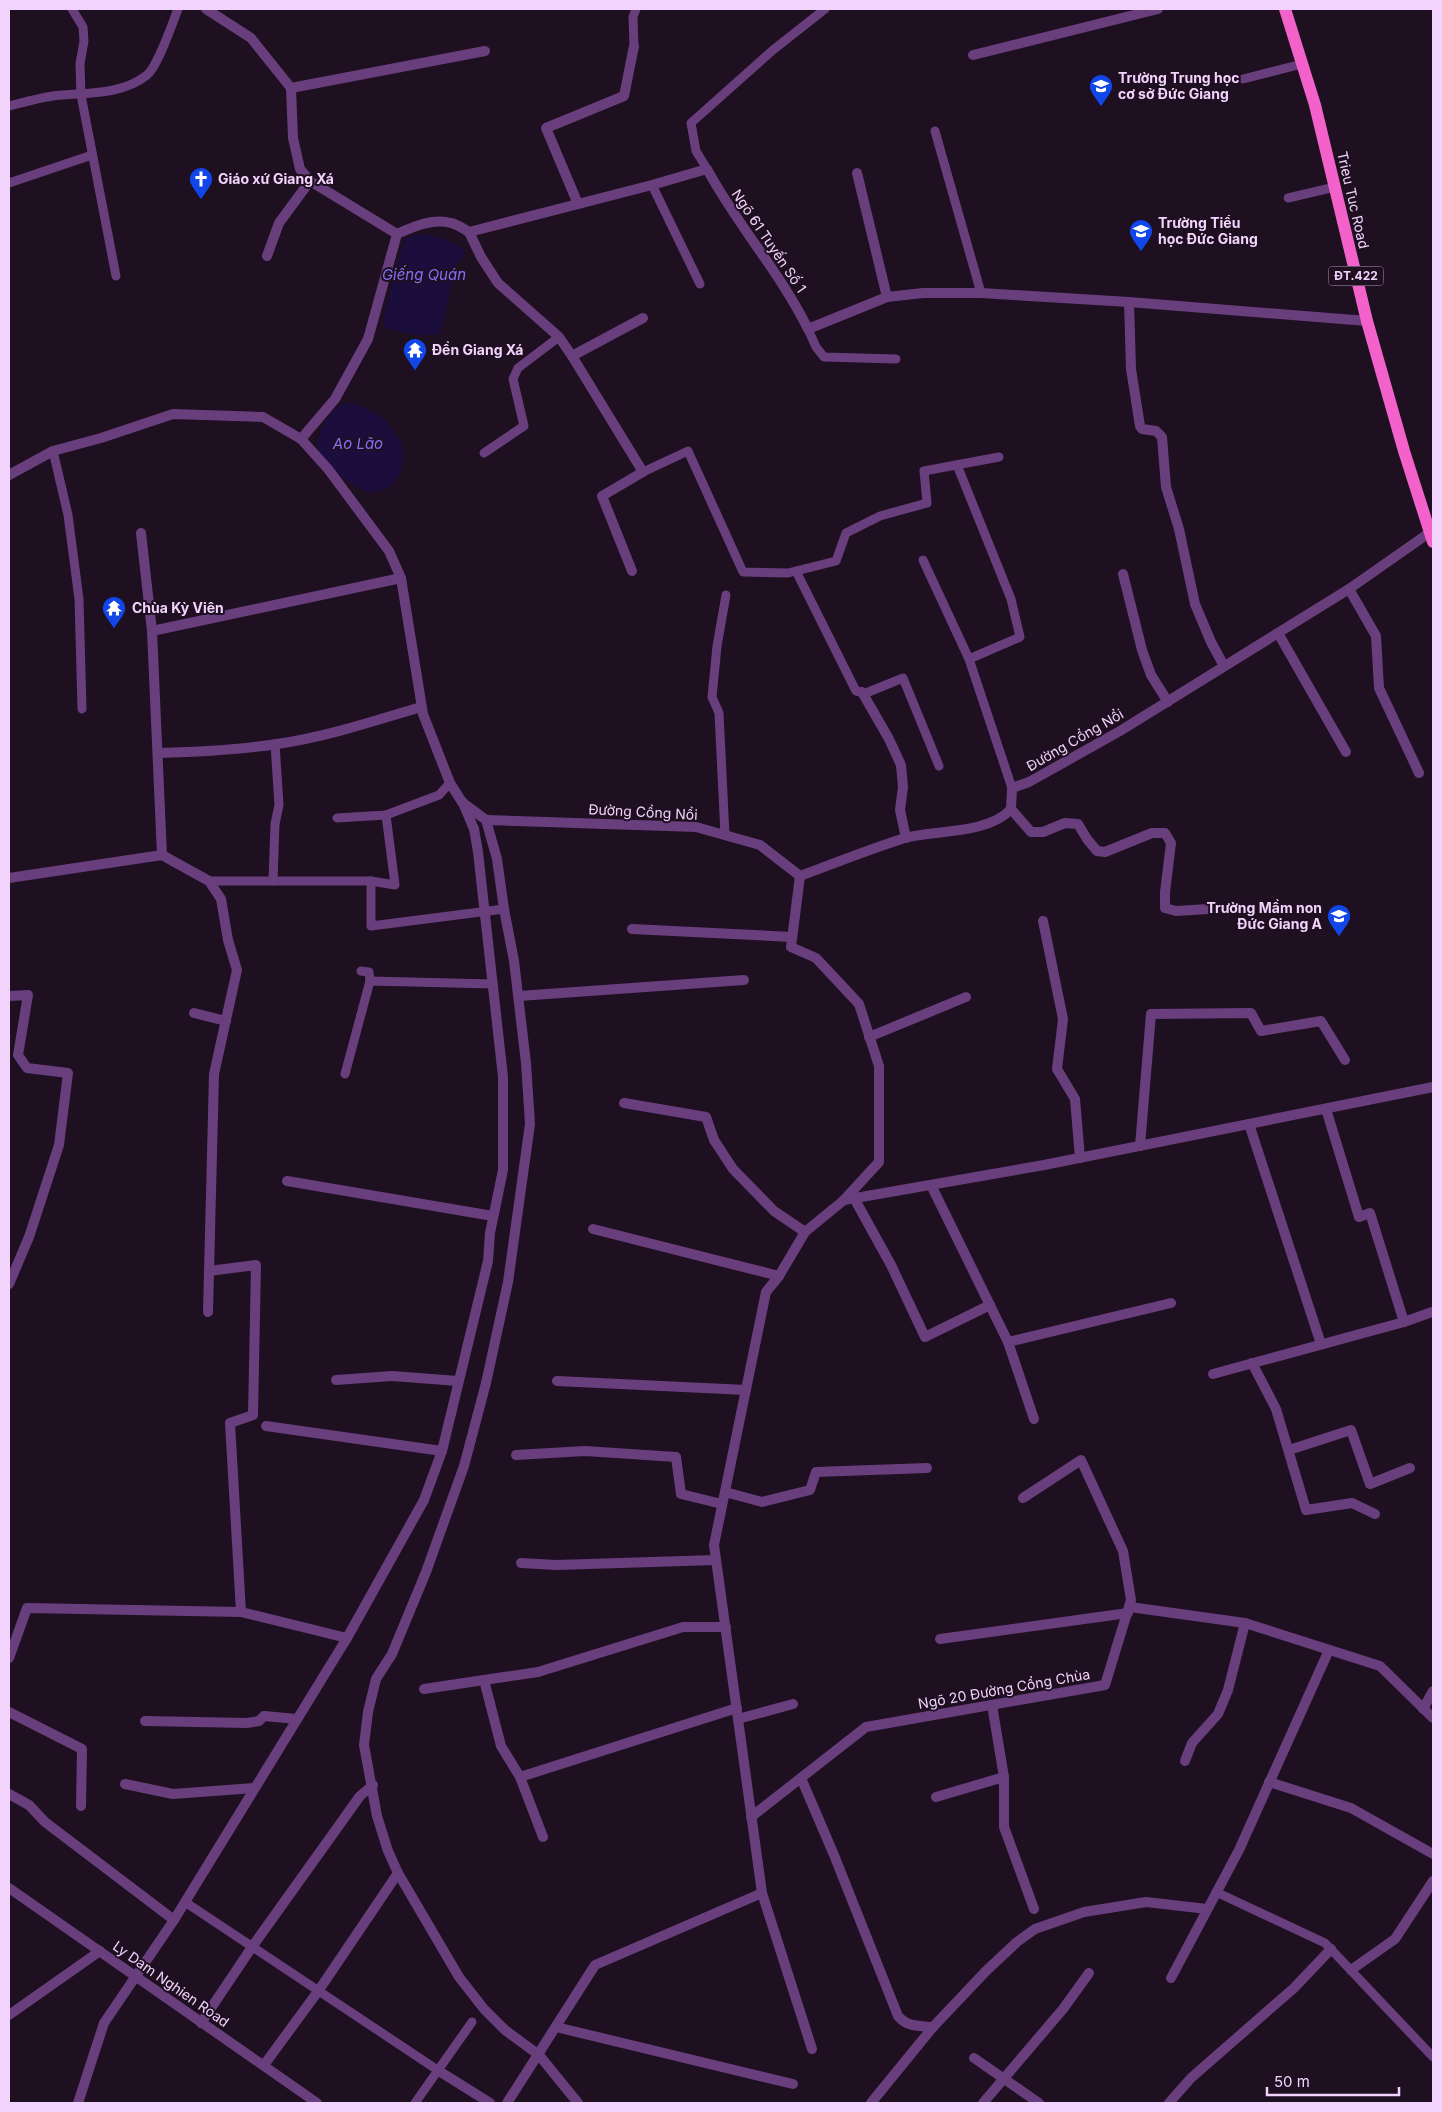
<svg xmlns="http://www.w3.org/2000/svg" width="1442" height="2112" viewBox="0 0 1442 2112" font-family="Inter,sans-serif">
  <rect width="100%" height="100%" fill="#1e0f21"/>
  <!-- water -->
  <g fill="#1b0d3c">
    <path d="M414 235C433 234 447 239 463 249L464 256 456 265 440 334C422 338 401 333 384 326L383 320 404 240Z"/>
    <path d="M351 403C364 407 378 412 388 423 392 429 398 436 401 443 408 462 397 492 373 492 356 492 323 464 318 448 315 437 328 414 337 407 341 404 346 403 351 403Z"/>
  </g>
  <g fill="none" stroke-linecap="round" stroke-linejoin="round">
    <!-- lane -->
    <g stroke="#693e7d" stroke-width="9">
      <path d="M72 9 83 27 84 41 80 64 81 95 116 276"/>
      <path d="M634 46 633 17 636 9"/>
      <path d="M1243 79 1302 64"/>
      <path d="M9 106C26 102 44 96 62 95 89 93 124 94 147 75 158 66 172 24 178 9"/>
      <path d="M935 131 981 293"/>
      <path d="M707 169 696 151 691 123 773 50 825 9"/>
      <path d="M9 183 92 155"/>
      <path d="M652 185 700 284"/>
      <path d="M1288 198 1335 187"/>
      <path d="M808 329 816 347 824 357 896 359"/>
      <path d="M53 451 68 515 79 599 82 709"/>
      <path d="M484 453 524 426 513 379 518 368 559 337"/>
      <path d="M957 465 1011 599 1020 637 969 659"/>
      <path d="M643 472 688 451 743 572 788 573 836 561 846 533 880 516 927 503 924 471 999 457"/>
      <path d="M923 560 969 659 1012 788"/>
      <path d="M796 571 856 691 866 693 903 678 939 766"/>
      <path d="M386 815 395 885 371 881V926L504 909"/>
      <path d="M337 818 386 815 439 795 450 783"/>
      <path d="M725 835 719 713 712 697 717 646 726 595"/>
      <path d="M209 881H371"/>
      <path d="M273 881 275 824 279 805 275 744"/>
      <path d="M361 971 369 972 370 981"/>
      <path d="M345 1074 370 981 493 984"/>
      <path d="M1216 1892 1325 1943 1433 2057"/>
      <path d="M185 1902 439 2071"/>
      <path d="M415 2103 472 2022"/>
    </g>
    <!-- street -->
    <g stroke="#693e7d" stroke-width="10">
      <path d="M206 9 251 38 291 88 293 138 300 169 310 181 397 234"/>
      <path d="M973 55 1158 9"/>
      <path d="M291 88 485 51"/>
      <path d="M857 173 887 297"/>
      <path d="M578 204 546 128 624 96 634 46"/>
      <path d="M469 232 481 257 498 283 559 337 572 356 643 472 602 496 632 571"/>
      <path d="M267 256 279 223 310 181"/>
      <path d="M1129 302 1131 369 1140 426 1142 429 1156 431 1162 437 1166 487 1179 529 1195 604 1211 642 1224 666"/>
      <path d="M572 356 643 318"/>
      <path d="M301 439 335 399 368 339 397 234C413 227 432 218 451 223 457 224 464 229 469 232L652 185 707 169C737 225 780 272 808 329L887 297 923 293H981L1129 302 1367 321"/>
      <path d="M9 475 53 451 101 438 173 414 263 417 301 439 328 469 389 551 401 578 423 714 450 783 462 802 486 820 497 859 504 909 514 961 526 1063 530 1124 508 1282 486 1383 464 1466 426 1572 392 1654 376 1679 368 1712 364 1745 377 1816 388 1851 398 1873 459 1977 484 2009 505 2030 539 2055 578 2103"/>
      <path d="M141 533 152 631 162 855"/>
      <path d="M1123 574 1142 650 1151 675 1168 702"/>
      <path d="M1349 589 1376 636 1379 688 1419 773"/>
      <path d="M152 631 401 578"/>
      <path d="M1278 633 1346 752"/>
      <path d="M862 692 889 739 901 765 903 787 900 810 906 838"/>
      <path d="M159 753C199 752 238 750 277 744 326 737 374 721 421 707"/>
      <path d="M1011 809 1031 832H1043L1065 823 1078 824 1087 839 1097 851 1105 852 1152 833H1165L1171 843 1165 892V908L1176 911 1208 909"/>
      <path d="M486 820 696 827 760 845 800 876C835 863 870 849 905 838 936 830 989 834 1011 809L1012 788 1029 782 1120 731 1349 589 1429 533"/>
      <path d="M800 876 791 947 816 958 859 1004 879 1066V1162L844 1200 805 1232 779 1276 766 1292 714 1545 762 1893 812 2049"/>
      <path d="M9 878 162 855 209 881 221 899 228 940 237 970 214 1074 208 1312"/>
      <path d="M1043 921 1063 1019 1057 1069 1075 1099 1080 1158"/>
      <path d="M632 929 792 937"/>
      <path d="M9 996 28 995 18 1055 27 1068 68 1073 59 1145 29 1237 9 1284"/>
      <path d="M519 996 744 980"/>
      <path d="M194 1013 226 1021"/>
      <path d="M869 1037 966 997"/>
      <path d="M624 1103 706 1117 714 1140 733 1169 774 1211 805 1232"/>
      <path d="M1326 1109 1359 1217 1370 1213 1404 1322"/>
      <path d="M1249 1124 1321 1344"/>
      <path d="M1140 1146 1151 1014 1251 1013 1261 1031 1321 1021 1345 1060"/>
      <path d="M287 1181 493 1216"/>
      <path d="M931 1185 1008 1342 1171 1303"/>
      <path d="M854 1198 891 1265 925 1337 990 1305"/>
      <path d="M844 1200 1044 1165 1433 1087"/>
      <path d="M593 1229 779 1276"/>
      <path d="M209 1271 256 1265 253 1415 230 1423 241 1612"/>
      <path d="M1008 1342 1034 1419"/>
      <path d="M1252 1363 1276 1409 1306 1510 1352 1503 1375 1514"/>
      <path d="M1213 1374 1404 1322 1432 1312"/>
      <path d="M336 1380 392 1376 458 1381"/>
      <path d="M557 1381 746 1390"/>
      <path d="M266 1426 442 1451"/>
      <path d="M1289 1450 1351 1430 1370 1484 1410 1468"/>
      <path d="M516 1455 585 1451 676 1457 681 1494 722 1504"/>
      <path d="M725 1492 762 1502 810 1490 816 1472 927 1468"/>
      <path d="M521 1563 556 1565 716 1560"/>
      <path d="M1130 1607 1245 1623 1380 1666 1433 1718"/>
      <path d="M940 1639 1128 1613"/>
      <path d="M9 1658 27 1608 241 1612 347 1638"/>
      <path d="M484 1680 501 1746 520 1777 737 1708"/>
      <path d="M424 1689 538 1672 683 1627H726"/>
      <path d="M1423 1709 1433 1691"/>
      <path d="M9 1712 82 1749 81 1806"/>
      <path d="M738 1719 793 1704"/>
      <path d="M145 1721 247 1723 259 1721 264 1716 297 1719"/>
      <path d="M1185 1761 1192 1743 1218 1714 1228 1690 1245 1623"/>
      <path d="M520 1777 543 1837"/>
      <path d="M1004 1777V1827L1034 1909"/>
      <path d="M801 1778 834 1855 898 2016C907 2027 919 2026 933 2027"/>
      <path d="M1269 1782 1351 1808 1433 1854"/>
      <path d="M125 1784 173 1794 254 1788"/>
      <path d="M9 1794 29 1805 45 1822 174 1920"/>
      <path d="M936 1797 1004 1777 992 1705"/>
      <path d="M751 1817 866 1727 1105 1685 1131 1600 1123 1551 1081 1460 1023 1498"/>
      <path d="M9 1888 317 2103"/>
      <path d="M1351 1970 1395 1939 1433 1881"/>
      <path d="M1171 1978 1239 1850 1329 1650"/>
      <path d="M9 2015 100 1951"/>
      <path d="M201 2023 252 1947 360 1796 373 1785"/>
      <path d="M556 2027 793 2084"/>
      <path d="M974 2058 1039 2103"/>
      <path d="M264 2065 319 1990 398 1873"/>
      <path d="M439 2071 490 2103"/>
      <path d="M78 2103 104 2023 174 1920 347 1638 424 1500 442 1451 488 1261 490 1233 503 1170V1077L478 852 474 829 463 803"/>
      <path d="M507 2103 595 1965 762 1893"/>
      <path d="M871 2103 933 2027 986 1971 1017 1942 1035 1929 1084 1912 1146 1902 1207 1909"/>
      <path d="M983 2103 1063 2009 1089 1973"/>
      <path d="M1169 2103 1191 2078 1294 1988 1331 1949"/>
    </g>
    <!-- primary -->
    <path stroke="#f362cb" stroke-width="12" d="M1285 9 1315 105 1367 321 1404 451 1433 542"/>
  </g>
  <!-- icons -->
  <defs>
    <g id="school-pin" transform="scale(1.25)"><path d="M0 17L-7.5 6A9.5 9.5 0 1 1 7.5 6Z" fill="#1146e9" stroke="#1e0f21"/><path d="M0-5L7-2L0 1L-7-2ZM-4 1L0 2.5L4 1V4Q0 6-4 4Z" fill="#fff"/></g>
    <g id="church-pin" transform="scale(1.25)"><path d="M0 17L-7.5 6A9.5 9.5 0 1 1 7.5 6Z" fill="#1146e9" stroke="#1e0f21"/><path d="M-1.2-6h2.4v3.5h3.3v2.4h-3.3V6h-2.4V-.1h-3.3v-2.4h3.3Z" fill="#fff"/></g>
    <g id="temple-pin" transform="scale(1.25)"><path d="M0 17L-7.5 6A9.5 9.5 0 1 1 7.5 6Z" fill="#1146e9" stroke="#1e0f21"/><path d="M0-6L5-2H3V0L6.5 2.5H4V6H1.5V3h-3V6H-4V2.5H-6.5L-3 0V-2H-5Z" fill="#fff"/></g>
  </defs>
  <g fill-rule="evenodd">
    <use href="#school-pin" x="1101" y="86"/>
    <use href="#church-pin" x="201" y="179"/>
    <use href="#school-pin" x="1141" y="231"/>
    <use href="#temple-pin" x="415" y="350"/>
    <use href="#temple-pin" x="114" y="608"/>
    <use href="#school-pin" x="1339" y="916"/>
  </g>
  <g text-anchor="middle" stroke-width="4" stroke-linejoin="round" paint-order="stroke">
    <!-- shield labels -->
    <rect fill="#1e0f21" stroke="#b298ba" stroke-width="1" x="1328.5" y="266.5" width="55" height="19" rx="4"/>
    <g font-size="12" font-weight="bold" fill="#f2d3fc">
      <text x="1356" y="280">ĐT.422</text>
    </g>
    <!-- poi labels -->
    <g font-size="14" font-weight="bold" fill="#f2d3fc" stroke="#1e0f21" text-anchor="start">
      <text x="1118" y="83">Trường Trung học<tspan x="1118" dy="16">cơ sở Đức Giang</tspan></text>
      <text x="218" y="184">Giáo xứ Giang Xá</text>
      <text x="1158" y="228">Trường Tiểu<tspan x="1158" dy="16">học Đức Giang</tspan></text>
      <text x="432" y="355">Đền Giang Xá</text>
      <text x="132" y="613">Chùa Kỳ Viên</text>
      <text x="1322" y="913" text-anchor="end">Trường Mầm non<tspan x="1322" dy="16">Đức Giang A</tspan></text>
    </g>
    <!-- street labels -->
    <g font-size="14" fill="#f2d3fc" stroke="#1e0f21">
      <text transform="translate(1353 200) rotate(77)" y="5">Trieu Tuc Road</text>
      <text transform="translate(769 241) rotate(56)" y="5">Ngõ 61 Tuyến Số 1</text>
      <text transform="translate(1075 740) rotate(-30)" y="5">Đường Cổng Nổi</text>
      <text transform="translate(643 812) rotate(3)" y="5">Đường Cổng Nổi</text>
      <text transform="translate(1004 1689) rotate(-10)" y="5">Ngõ 20 Đường Cổng Chùa</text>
      <text transform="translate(171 1984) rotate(35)" y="5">Ly Dam Nghien Road</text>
    </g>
    <!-- water labels -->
    <g font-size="15" font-style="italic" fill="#8070f5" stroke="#1e0f21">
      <text x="424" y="280">Giếng Quán</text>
      <text x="358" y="449">Ao Lão</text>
    </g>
  </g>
  <!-- border -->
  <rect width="1442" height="2112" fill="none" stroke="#f2d3fc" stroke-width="20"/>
  <!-- scale -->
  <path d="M1267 2087v8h132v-8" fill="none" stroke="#f2d3fc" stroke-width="2.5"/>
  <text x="1274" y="2087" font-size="15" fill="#f2d3fc" stroke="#1e0f21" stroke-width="4" paint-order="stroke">50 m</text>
</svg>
